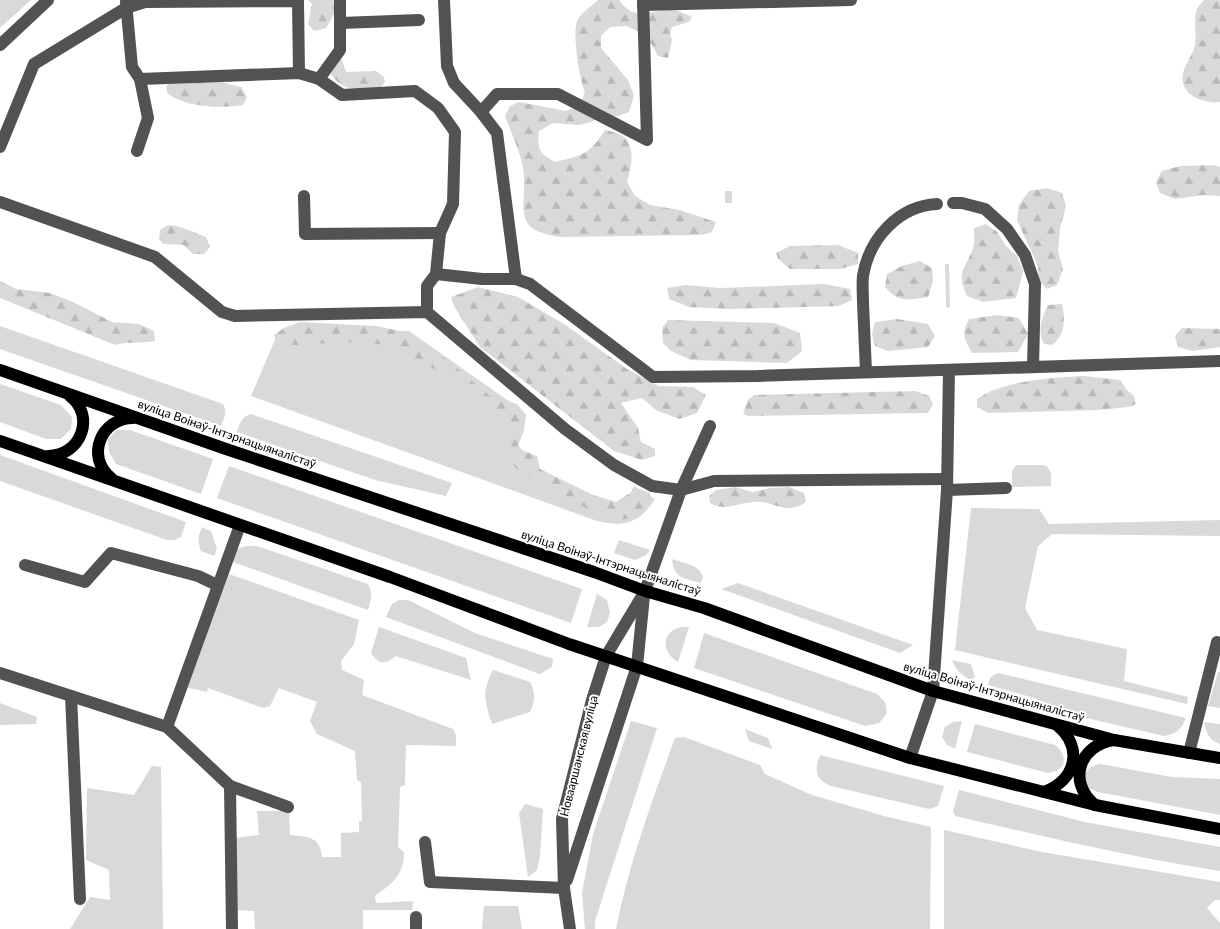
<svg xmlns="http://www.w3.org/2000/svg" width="1220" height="929" viewBox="0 0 1220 929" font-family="Lato,sans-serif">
  <defs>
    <pattern id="forest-firs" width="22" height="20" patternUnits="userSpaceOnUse" patternTransform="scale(1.25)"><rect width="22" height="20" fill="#d9d9d9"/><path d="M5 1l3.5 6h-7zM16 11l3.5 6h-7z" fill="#b8b8b8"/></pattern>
  </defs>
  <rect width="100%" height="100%" fill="#fff"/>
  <!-- grass -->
  <g fill="#d9d9d9">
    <path d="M0 0H31L0 28Z"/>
    <path d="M945 264H949L950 307 946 308Z"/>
    <path d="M0 326 223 404C228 412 224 418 221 426L0 349Z"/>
    <path d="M409 331 520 409 521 430 508 456 621 512 634 486 655 499C639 524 624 527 597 521L251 396 277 335Z"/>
    <path d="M0 384 61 405 72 417 71 429 61 439H46L0 422Z"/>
    <path d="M251 414 452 483 446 496 375 480 237 432C240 423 241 417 251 414Z"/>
    <path d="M117 430H130L213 459 201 494 116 464 109 452 108 439Z"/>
    <path d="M0 455 186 522 181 537 175 540H167L0 481Z"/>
    <path d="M1016 465H1043L1047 466 1051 473V486L1012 487V471Z"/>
    <path d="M229 466 582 589 571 623 217 498Z"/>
    <path d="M971 508 1039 509 1049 524 1220 520V536L1052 534 1038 546 1025 608 1037 630 1127 649 1124 681 1188 697 1187 704 955 650Z"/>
    <path d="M202 527 211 531 217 549 214 556 201 551C197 541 198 537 202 527Z"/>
    <path d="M619 540 650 550 646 555 635 560 614 553Z"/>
    <path d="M247 546H257L368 584C373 594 371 600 368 610L230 561 236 549Z"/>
    <path d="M672 559C683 563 698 564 703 576L701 583C684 578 674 579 672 559Z"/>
    <path d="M229 574 359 620 354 644 341 661 342 670 364 680 362 695 453 729 456 735V746L406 745 405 785 400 787 398 847 404 852C404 875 393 883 375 896L376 903 413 901 412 910H363V929H255L254 911 237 910 234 838 259 835 257 811H289L290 835C308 837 320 836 322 857H341V833L359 832V821H362L361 782 357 780 355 751 317 734 310 721 317 702 279 688 270 706 263 708 208 688 207 692 185 687Z"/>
    <path d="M738 583 913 645 900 653 721 589Z"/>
    <path d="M597 594 607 600 610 613 607 622 599 627H587Z"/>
    <path d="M399 600H408L475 633 553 659 552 667 540 674 386 617 392 604Z"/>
    <path d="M379 627 466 658 471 680 396 656C385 665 379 665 371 653Z"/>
    <path d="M682 627H689L678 662C675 660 671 657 669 654 661 642 668 629 682 627Z"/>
    <path d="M704 633 877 694 885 702 887 713 879 723 865 726 694 668Z"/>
    <path d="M952 660 971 664 975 676 972 681C962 675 956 671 952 660Z"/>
    <path d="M493 670 530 682C536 694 535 700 530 712L492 724C485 701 481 693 493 670Z"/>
    <path d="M1218 672H1220V708L1208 706Z"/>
    <path d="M997 673H998L1186 718C1182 729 1176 734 1164 736L1078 716 1034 698 988 685 990 678Z"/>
    <path d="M0 703 37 717 36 724 0 725Z"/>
    <path d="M631 721 657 728 595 921V929H585L582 893 593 834Z"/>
    <path d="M962 721 955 749 947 745 942 737 945 727 953 722Z"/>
    <path d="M1204 722 1220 724V744C1209 740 1206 733 1204 722Z"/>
    <path d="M975 724 1055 745C1063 752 1065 756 1063 766L1056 771 1048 773 967 752Z"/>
    <path d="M745 729 768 738 772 749 749 741Z"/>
    <path d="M684 737 760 765 765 774 812 795 884 816 931 827 930 929H616C629 863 652 801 675 738Z"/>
    <path d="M820 755 944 786 938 806 929 809 831 786C815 779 814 772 820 755Z"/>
    <path d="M1100 764 1172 777 1220 779V815L1098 792 1088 788C1082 773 1085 768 1100 764Z"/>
    <path d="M152 766 161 767 163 929H70L90 897 110 900 109 870 86 860 87 788 134 795Z"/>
    <path d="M959 790 1085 822 1220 847V871C1131 857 1043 836 955 816L953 811Z"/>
    <path d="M525 804 543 809 540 856 537 870 528 877 519 813Z"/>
    <path d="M944 830 1042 852 1220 882V900H1215L1207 908 1220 923V929H944Z"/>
    <path d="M484 906H518L522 929H482Z"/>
  </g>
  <!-- forest -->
  <g fill="url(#forest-firs)">
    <path d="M308 0H334V14L326 28 314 31 308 24 312 4Z"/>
    <path d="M598 0H619C636 25 654 6 677 11 682 12 687 15 692 17L689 22 672 27 670 33 672 40 668 58 658 56 652 45 640 32 626 26 610 27 601 36V48L628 80 634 96 629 112 618 116 599 118 588 123 578 125 553 123 539 131C537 150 539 153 555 162 583 155 589 155 605 130 611 131 617 133 621 135 637 144 631 168 627 182L635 196 650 205 679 210 716 222 712 232 701 235 562 237C507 231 529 205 523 168 520 150 511 133 505 116L510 106 519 102 566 111 579 106 585 93C580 80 571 31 578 19 582 12 592 6 598 0Z"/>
    <path d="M1204 0H1220V102C1203 104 1179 95 1183 74 1185 63 1193 55 1195 45 1197 34 1193 20 1197 9 1198 6 1202 3 1204 0Z"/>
    <path d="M341 57 346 72 376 71 384 77 385 82 380 88C357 90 341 93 328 69Z"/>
    <path d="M174 81H216L241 87 247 97 243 105C221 109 184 107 167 93L166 86Z"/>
    <path d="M1213 165 1220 167V196L1203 195 1175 199 1160 193 1156 182 1162 171 1180 166Z"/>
    <path d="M1047 188 1062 193 1066 206 1060 229 1058 251 1063 269 1057 285 1047 289 1039 281 1038 266 1017 220 1019 205 1029 191Z"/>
    <path d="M986 224 997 232 1006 246 1017 256 1023 271 1016 298 983 302 967 296C955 271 966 269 973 248 975 242 974 235 974 228Z"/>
    <path d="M168 225C183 226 192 232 206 237L210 247 204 254H193L184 245 163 244 159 239 160 230Z"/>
    <path d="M838 245 858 253V264L840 269H790L778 259 776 253 790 246Z"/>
    <path d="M920 261 932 268 933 281 928 297C909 299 899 304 885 287L887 274 902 266Z"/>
    <path d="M0 281 16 289 50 293 73 302 112 322 139 324 154 331 155 341C140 344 130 341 115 345L0 298Z"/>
    <path d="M685 285 720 288 824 284 850 289 852 300 839 306 732 309 689 307 669 299 667 288Z"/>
    <path d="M478 287 518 297 564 324 627 369 659 386 693 387 706 395 697 413 679 419 656 410 642 398 621 403 638 428 641 442 655 449V456L642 460 614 451 480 347 454 306 451 297Z"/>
    <path d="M1062 304C1065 319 1066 334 1052 345L1044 344C1037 329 1042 319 1048 305Z"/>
    <path d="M997 315 1019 318 1028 334 1018 352 972 353C964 339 961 333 969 319Z"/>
    <path d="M897 319 928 324 935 336 928 347 888 351 875 346 872 334 875 322Z"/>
    <path d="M668 320 774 323 800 333 802 351 787 363 691 360 671 351 663 343 662 328Z"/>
    <path d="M300 322 376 326 409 333 441 355 489 395 517 404 526 415 524 431 518 445 522 450 537 456 540 469 593 495 616 502 630 493 640 489 650 493C648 515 628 523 608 518 595 514 576 502 564 496 546 487 525 479 512 464 502 450 517 426 503 413 494 405 484 400 475 394 449 377 423 361 395 349 358 335 316 347 278 345L274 335 284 328Z"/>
    <path d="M1182 328 1220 329V347L1193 351 1178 347 1175 336Z"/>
    <path d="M1083 376 1120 380 1127 390 1134 396 1136 404 1129 407 1098 410 988 413 977 407V399C1005 380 1050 378 1083 376Z"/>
    <path d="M915 391 929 396 933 404 928 413 748 416 743 414 748 400 754 395Z"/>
    <path d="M735 487 753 492 770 488 789 487 804 493 806 501C787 518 772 499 753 502 738 503 724 512 710 503L709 496 716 490Z"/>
  </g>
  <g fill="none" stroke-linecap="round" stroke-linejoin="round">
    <!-- minor-tunnel -->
    <path stroke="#d9d9d9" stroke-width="12" stroke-dasharray="12 6" stroke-linecap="butt" d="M725 197H732"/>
    <!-- minor -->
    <g stroke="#525252" stroke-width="12">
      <path d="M444 0 447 66 454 83 481 112 497 133 516 279 530 284 653 377 758 376 1220 361"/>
      <path d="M126 2 132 67 140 79 148 118 137 151"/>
      <path d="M643 5 851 0"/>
      <path d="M341 23 419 20"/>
      <path d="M0 45 48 0"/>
      <path d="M140 79 299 73 319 79 342 95 415 91 438 108 455 132 453 204 440 233 436 274 427 286V312"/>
      <path d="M319 79 340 50V0"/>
      <path d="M481 112 497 94H558L647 140 643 0"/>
      <path d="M0 147 34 64 126 8 145 2 298 1 299 73"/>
      <path d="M304 196 305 234 440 233"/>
      <path d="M0 202 155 257 222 312 235 316 427 312 565 429 614 465 652 486 681 490 714 481 947 479"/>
      <path d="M953 203H962L985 209 1007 229 1025 255 1035 284 1033 367"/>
      <path d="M436 274 482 279H516"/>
      <path d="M866 372C865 349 864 326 863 303 863 294 862 284 863 276 869 239 898 206 937 204"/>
      <path d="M947 490 1006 488"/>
      <path d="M25 565 85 582 111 553 198 576 217 585"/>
      <path d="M0 673 167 727 230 786 288 807"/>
      <path d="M71 696 80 899"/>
      <path d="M167 727 240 525"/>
      <path d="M1189 753 1217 642"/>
      <path d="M910 758 933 691 947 490 949 370"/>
      <path d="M230 786 232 929"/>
      <path d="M425 842 430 882 564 888"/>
      <path d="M567 880 637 666 644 596"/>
      <path d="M416 917V929"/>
      <path d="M570 929 564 888 562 819 592 700 606 656 645 591 681 490 710 426"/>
    </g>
    <!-- major -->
    <g stroke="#000" stroke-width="12">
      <path d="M0 370 226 449 594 572 645 591 704 608 933 691 1114 740 1220 758"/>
      <path d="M0 441 390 577 569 644 910 758 1095 805 1220 829"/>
      <path d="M48 456C81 456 96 416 70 396"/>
      <path d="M111 478C85 457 101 418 133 418"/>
      <path d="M1044 792C1076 780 1084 748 1057 725"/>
      <path d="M1095 805C1067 782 1079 745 1114 740"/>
    </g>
  </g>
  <g text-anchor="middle" stroke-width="4" stroke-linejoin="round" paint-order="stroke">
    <!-- street labels -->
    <g font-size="12" fill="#000" stroke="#fff">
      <text transform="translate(227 434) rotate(19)" y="4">вуліца Воінаў-Інтэрнацыяналістаў</text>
      <text transform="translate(611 563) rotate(18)" y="4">вуліца Воінаў-Інтэрнацыяналістаў</text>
      <text transform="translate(994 692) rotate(16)" y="4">вуліца Воінаў-Інтэрнацыяналістаў</text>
      <text transform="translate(579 756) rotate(-76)" y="4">Новааршанская вуліца</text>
    </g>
  </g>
</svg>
